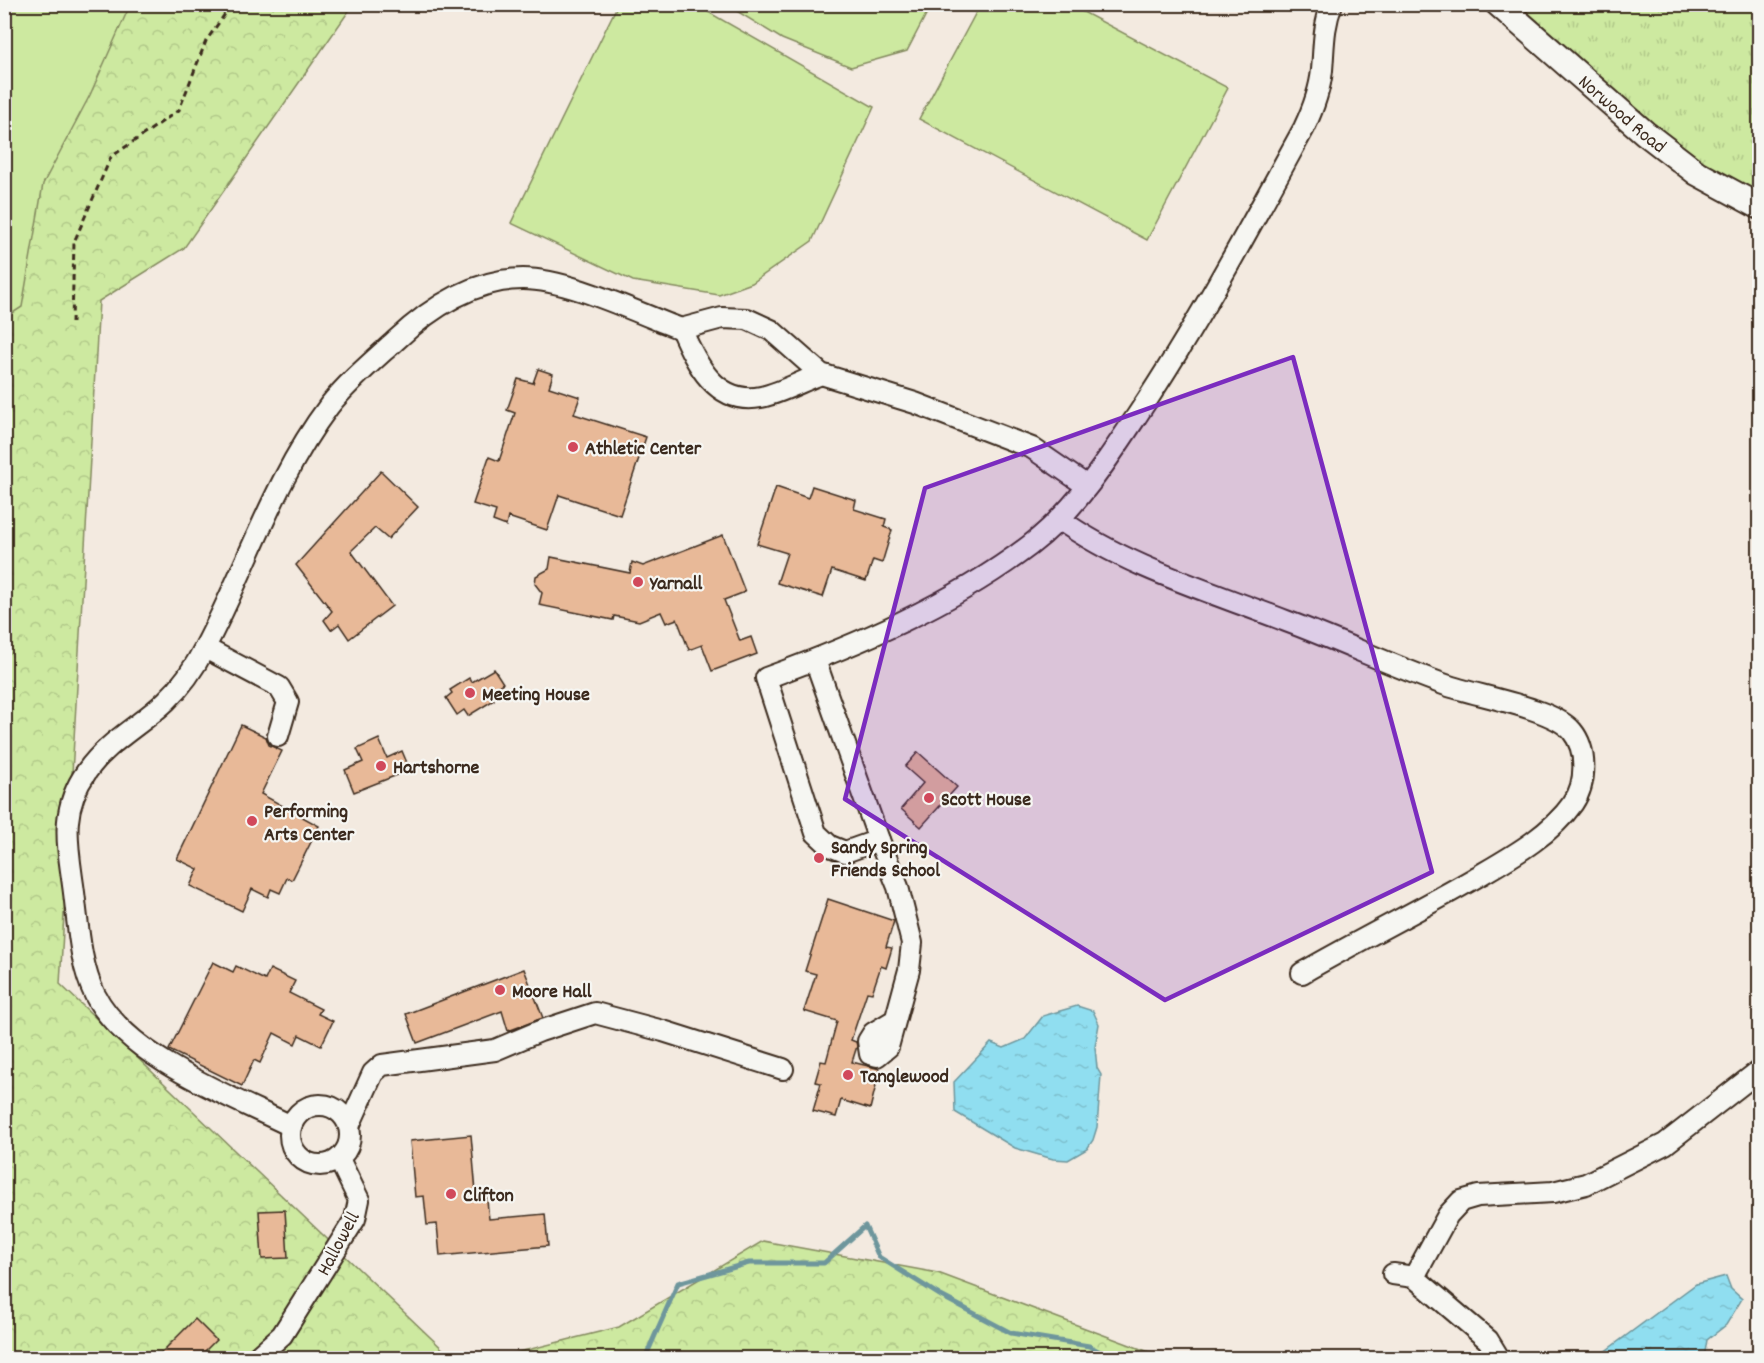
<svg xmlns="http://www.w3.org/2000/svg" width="1764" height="1363" viewBox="0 0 1764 1363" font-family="Dekko,sans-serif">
  <defs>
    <pattern id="grass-tufts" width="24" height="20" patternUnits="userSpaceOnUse" patternTransform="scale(1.5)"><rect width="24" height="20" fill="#cde9a0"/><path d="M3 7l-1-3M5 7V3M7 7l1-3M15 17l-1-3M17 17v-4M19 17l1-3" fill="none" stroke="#b1c889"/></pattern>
    <pattern id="forest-crowns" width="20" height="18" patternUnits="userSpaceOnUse" patternTransform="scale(1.5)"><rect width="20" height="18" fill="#cde9a0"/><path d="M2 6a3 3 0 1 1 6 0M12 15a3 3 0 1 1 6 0" fill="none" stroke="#b1c889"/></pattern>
    <pattern id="water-ripples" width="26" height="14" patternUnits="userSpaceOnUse" patternTransform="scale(1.5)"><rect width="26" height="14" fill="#90def0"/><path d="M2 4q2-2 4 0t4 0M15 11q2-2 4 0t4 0" fill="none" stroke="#7dbfcd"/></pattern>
  </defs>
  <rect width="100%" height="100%" fill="#f3eae0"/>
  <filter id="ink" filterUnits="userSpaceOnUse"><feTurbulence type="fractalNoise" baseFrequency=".0167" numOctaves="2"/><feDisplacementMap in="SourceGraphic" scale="12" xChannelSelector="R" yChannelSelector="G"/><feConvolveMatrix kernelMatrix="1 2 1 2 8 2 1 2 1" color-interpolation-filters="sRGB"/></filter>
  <g filter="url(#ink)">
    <!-- grass -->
    <path fill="url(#grass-tufts)" stroke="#848a5f" stroke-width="1.5" d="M1498 5H1759V207Z"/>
    <!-- forest -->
    <g fill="url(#forest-crowns)" stroke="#848a5f" stroke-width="1.5">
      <path d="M5 5H353L184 248 99 301 60 984 452 1358H5Z"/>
      <path d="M763 1241 938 1273 1165 1358H495L619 1327Z"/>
    </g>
    <!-- pitch -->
    <g fill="#cde9a0" stroke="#848a5f" stroke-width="1.5">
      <path d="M5 4 130 5 90 95 43 184 22 307 5 318Z"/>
      <path d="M618 4 696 5 874 107 812 241 752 283 719 295 633 281 511 223Z"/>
      <path d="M727 5H931L907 51 851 67 782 39Z"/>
      <path d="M980 5H1070L1228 88 1147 240 919 119Z"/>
    </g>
    <!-- water -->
    <g fill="url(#water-ripples)" stroke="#6e969c" stroke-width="1.5">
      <path d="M1077 1006 1093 1011 1099 1024 1095 1047 1097 1068 1101 1075 1097 1127 1093 1140 1087 1149 1068 1160 1053 1159 1015 1148 955 1112 954 1082 991 1043 1004 1048 1025 1039 1043 1016Z"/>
      <path d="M1726 1276 1731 1289 1742 1299 1726 1325 1707 1340 1704 1358H1596L1696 1284Z"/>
    </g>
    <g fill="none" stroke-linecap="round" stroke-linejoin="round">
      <!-- stream -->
      <path stroke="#6e969c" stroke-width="5" d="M645 1358 678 1283 749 1263H824L865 1226 879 1257 941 1296 1011 1333 1089 1346 1111 1358"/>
    </g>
    <!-- building -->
    <g fill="#e8b998" stroke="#3b2a1e" stroke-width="1.5">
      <path d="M538 369 553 374 549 387 580 397 574 414 646 437 620 515 559 495 547 530 508 517 506 526 493 521 496 511 473 504 489 457 499 461 515 413 507 410 518 379 533 383Z"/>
      <path d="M381 471 418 507 388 539 375 528 351 551 392 606 349 639 339 624 331 630 324 620 332 611 296 565Z"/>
      <path d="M812 486 856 500 854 509 886 519 884 527 892 530 882 563 873 560 866 581 832 570 823 597 777 583 787 553 757 544 776 487 808 498Z"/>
      <path d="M723 535 745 592 724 600 740 641 751 637 757 654 712 671 702 645 689 650 677 619 666 623 661 612 639 621 614 616 613 620 539 605 542 593 535 584 536 576 549 569 551 557 630 573 632 562 643 566Z"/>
      <path d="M494 669 503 683 489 692 494 700 468 716 464 710 457 715 446 698 452 693 450 690 469 678 472 682Z"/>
      <path d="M241 725 266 737 269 745 282 751 261 794 319 826 292 880 287 878 280 893 271 889 268 897 252 889 242 911 190 886 198 869 177 859Z"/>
      <path d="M379 739 387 758 402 751 410 770 354 792 345 770 363 762 357 749Z"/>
      <path d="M918 752 957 787 921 827 901 809 923 783 905 767Z"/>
      <path d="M828 899 894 921 886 947 892 948 886 968 881 966 872 993 867 992 851 1040 856 1042 857 1046 852 1062 880 1069 870 1109 841 1100 836 1117 813 1111 821 1083 815 1082 821 1061 826 1062 837 1021 804 1011 816 974 805 971Z"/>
      <path d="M213 962 233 972 236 966 265 980 270 969 295 981 289 993 321 1009 318 1014 333 1021 321 1046 299 1035 295 1044 274 1033 260 1063 254 1060 242 1086 169 1050Z"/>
      <path d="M524 969 543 1018 508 1031 502 1011 417 1043 406 1014Z"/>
      <path d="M471 1135 476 1192 486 1191 489 1219 545 1214 548 1246 440 1256 437 1224 427 1225 424 1196 415 1197 410 1141Z"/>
      <path d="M285 1210 288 1258 262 1259 259 1211Z"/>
      <path d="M195 1319 216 1340 197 1359H155Z"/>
    </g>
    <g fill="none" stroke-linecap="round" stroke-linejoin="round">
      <!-- minor casing -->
      <g stroke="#3b2a1e" stroke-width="24">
        <g id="minor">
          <path d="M821 374C802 381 781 393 761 397 716 406 696 363 681 329L722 318 747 319 771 330 821 374 915 403 1032 448 1087 486"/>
          <path d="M1059 519C1126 567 1209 591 1286 621 1340 641 1392 666 1446 685 1477 696 1553 708 1572 731 1587 749 1587 783 1573 803 1550 836 1509 858 1475 878 1418 911 1359 940 1302 973"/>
          <path d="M205 648 279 687 288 702 278 736"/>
          <path d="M815 660 879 840 845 852 830 846 816 833 766 678C856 645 951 605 1029 546 1074 512 1107 461 1138 414 1199 322 1251 225 1304 128 1313 109 1320 91 1322 70 1324 47 1323 27 1332 4"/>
          <path d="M879 840 898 887 912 943 909 970 888 1047 877 1056 870 1054 868 1041 873 1033 893 1021"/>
          <circle cx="320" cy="1135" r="30"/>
          <path d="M291 1126C230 1096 128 1058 95 995 79 963 78 920 73 885 67 842 60 809 87 771 107 742 141 725 166 701 182 686 195 667 205 647 247 568 274 479 329 406 348 382 373 361 395 341 430 308 474 279 523 279 569 279 637 313 681 329"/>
          <path d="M349 1126 373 1073 382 1065 495 1050 540 1031 595 1013 663 1031 783 1069"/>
          <path d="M1393 1274 1414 1277 1488 1340 1499 1358"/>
          <path d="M1414 1277 1448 1215 1461 1201 1478 1196 1553 1192 1586 1184 1665 1144 1760 1070"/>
          <path d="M256 1358 282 1335 355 1219 359 1200 339 1159"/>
        </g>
      </g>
      <!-- major casing -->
      <g stroke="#3b2a1e" stroke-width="28">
        <g id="major">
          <path id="s1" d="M1498 4 1645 133 1697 173 1760 207"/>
        </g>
      </g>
      <!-- path -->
      <path stroke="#3b2a1e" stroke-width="3" stroke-dasharray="6 4.5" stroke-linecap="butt" d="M72 323 74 242 111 157 179 110 206 41 232 4"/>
      <!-- minor -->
      <use href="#minor" stroke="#f6f6f2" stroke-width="20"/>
      <!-- major -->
      <use href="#major" stroke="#f6f6f2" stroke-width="24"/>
    </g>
  </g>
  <!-- marked area -->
  <path fill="#7b2cbf" fill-opacity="0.2" stroke="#7b2cbf" stroke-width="4.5" stroke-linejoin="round" d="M1293 357 1432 872 1165 1000 845 799 925 488Z"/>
  <!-- markers -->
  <g fill="#d1495b" stroke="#f6f6f2" stroke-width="2">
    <circle cx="573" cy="447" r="6"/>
    <circle cx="638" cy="582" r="6"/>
    <circle cx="470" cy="693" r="6"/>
    <circle cx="381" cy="766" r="6"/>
    <circle cx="929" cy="798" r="6"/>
    <circle cx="252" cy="821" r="6"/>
    <circle cx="819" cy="858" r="6"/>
    <circle cx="500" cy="990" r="6"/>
    <circle cx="848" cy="1075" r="6"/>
    <circle cx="451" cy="1194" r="6"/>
  </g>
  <g text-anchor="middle" stroke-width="4.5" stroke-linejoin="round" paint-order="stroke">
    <!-- street labels -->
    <g font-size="20" fill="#3b2a1e" stroke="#f6f6f2">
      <text dy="7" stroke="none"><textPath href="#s1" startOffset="166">Norwood Road</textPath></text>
      <text transform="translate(337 1243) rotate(-62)" y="7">Hallowell</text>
    </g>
    <!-- poi labels -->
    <g font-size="20" font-weight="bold" fill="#3b2a1e" stroke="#f6f6f2" text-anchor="start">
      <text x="585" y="454">Athletic Center</text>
      <text x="650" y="589">Yarnall</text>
      <text x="482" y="700">Meeting House</text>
      <text x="393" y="773">Hartshorne</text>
      <text x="941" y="805">Scott House</text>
      <text x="264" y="817">Performing<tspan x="264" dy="23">Arts Center</tspan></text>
      <text x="831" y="853">Sandy Spring<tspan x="831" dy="23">Friends School</tspan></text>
      <text x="512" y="997">Moore Hall</text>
      <text x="860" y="1082">Tanglewood</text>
      <text x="463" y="1201">Clifton</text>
    </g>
  </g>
  <!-- margin -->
  <rect width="1764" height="1363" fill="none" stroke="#f6f6f2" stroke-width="24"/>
  <rect x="12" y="12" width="1740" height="1339" fill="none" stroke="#3b2a1e" stroke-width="2" filter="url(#ink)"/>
</svg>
